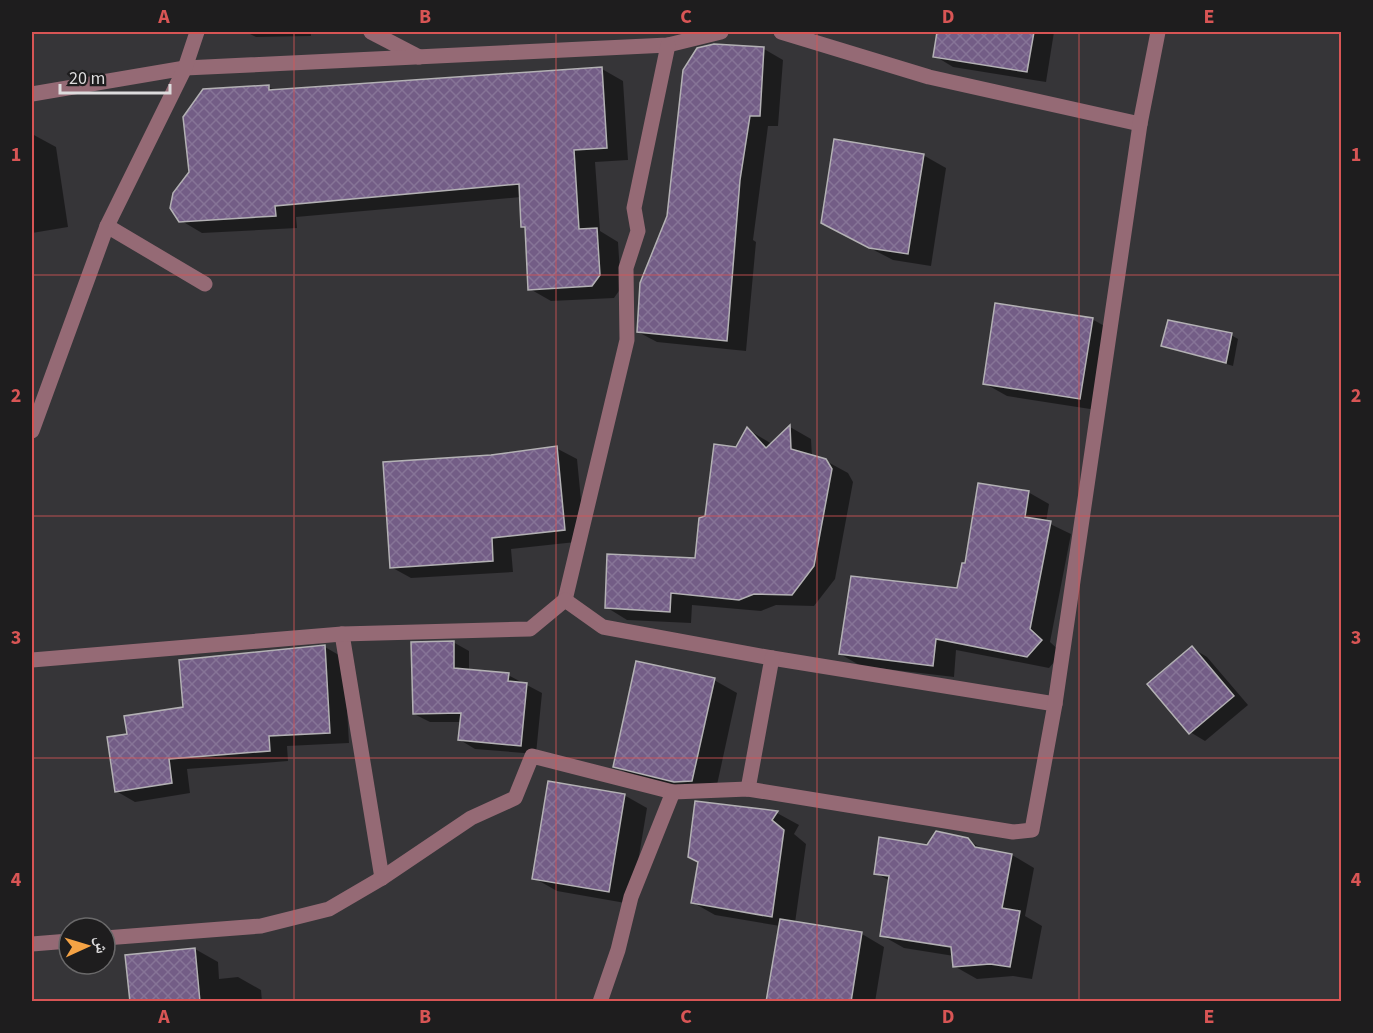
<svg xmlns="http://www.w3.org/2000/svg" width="1373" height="1033" viewBox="0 0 1373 1033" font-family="'Source Sans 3','Noto Naskh Arabic',sans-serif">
  <defs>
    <pattern id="building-cross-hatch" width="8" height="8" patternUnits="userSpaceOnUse" patternTransform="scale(1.5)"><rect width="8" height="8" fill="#735d86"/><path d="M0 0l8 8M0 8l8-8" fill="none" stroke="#867497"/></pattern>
  </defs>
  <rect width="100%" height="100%" fill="#363538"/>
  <!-- shadow -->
  <g fill="#0007">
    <path d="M246 32H311V36L256 37Z"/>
    <path d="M937 32H1054L1046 82 953 67 935 56Z"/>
    <path d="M764 49 783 60 778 126H768L753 240 756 242 746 351 657 342 638 332Z"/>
    <path d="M602 69 623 81 628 160 595 162 600 231 618 242 621 288 614 298 551 301 530 289 527 228 523 226 521 197 296 217 297 228 202 233 180 220 269 87 276 91Z"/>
    <path d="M32 134 56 147 68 227 32 233Z"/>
    <path d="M923 155 946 168 931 266 893 260 822 223Z"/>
    <path d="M1092 319 1115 332 1103 411 1007 396 984 383Z"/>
    <path d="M1231 335 1238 339 1233 366 1163 345Z"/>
    <path d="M790 427 811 439 812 457 826 461 848 473 853 482 835 579 814 606 776 605 761 611 692 605 691 623 627 620 606 607 696 560 706 518 747 429 772 444Z"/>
    <path d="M556 448 577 459 585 541 511 549 513 572 411 578 391 567 491 456Z"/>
    <path d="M1028 492 1049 504 1046 522 1071 534 1050 642 1062 653 1049 668 956 650 954 677 861 666 840 654 958 590 967 565Z"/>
    <path d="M453 642 469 651V671L508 675 542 693 536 754 475 749 460 740 462 722H430L414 714Z"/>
    <path d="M325 647 344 658 349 743 287 746 288 761 187 769 190 793 135 802 116 791 129 735Z"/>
    <path d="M1192 648 1207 657 1248 705 1205 741 1190 732Z"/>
    <path d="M714 680 737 693 715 794 637 779 615 766Z"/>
    <path d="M624 795 647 808 631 904 557 891 534 878Z"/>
    <path d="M696 803 777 813 799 825 794 834 806 844 795 923 862 934 884 947 875 1002H768L780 926 715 915 692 902 699 862Z"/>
    <path d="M967 840 985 850 1012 855 1034 868 1025 916 1042 926 1032 979 1013 976 977 979 954 966V956L904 948 881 935 890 881 876 873 927 846Z"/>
    <path d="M195 949 218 962 219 979 238 977 261 990 262 1002H131Z"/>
  </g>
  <!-- building -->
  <g fill="url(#building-cross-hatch)" stroke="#b3b1b4" stroke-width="1.5">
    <path d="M937 32H1034L1027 72 933 57Z"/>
    <path d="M714 44 764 47 760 116H750L740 180 727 341 637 332 640 283 667 216 683 70 697 48Z"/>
    <path d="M602 67 607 148 574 150 579 229 597 228 600 275 592 286 528 290 525 227H521L519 184 275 206 276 216 179 222 170 208 173 193 189 172 183 117 203 89 269 85V90Z"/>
    <path d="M834 139 924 154 908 254 869 248 821 223Z"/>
    <path d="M995 303 1093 318 1080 399 983 384Z"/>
    <path d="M1168 320 1232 333 1226 363 1161 346Z"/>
    <path d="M790 425 791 449 826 459 832 469 814 566 792 595 754 594 739 600 671 593 670 612 605 608 607 554 695 558 699 518 705 516 714 444 736 447 747 427 766 448Z"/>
    <path d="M557 446 565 530 492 538 493 561 390 568 383 462 491 455Z"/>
    <path d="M978 483 1029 491 1025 517 1051 521 1030 629 1042 640 1027 657 936 639 933 666 839 654 851 576 957 588 962 563H965Z"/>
    <path d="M454 641V668L509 673 508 681 527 683 521 746 458 740 461 713 413 714 411 642Z"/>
    <path d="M325 645 330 733 269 736 270 751 169 759 172 783 115 792 107 737 127 734 124 716 183 707 179 660Z"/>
    <path d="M1192 646 1234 696 1189 734 1147 684Z"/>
    <path d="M636 661 715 678 692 781 674 782 613 767Z"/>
    <path d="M548 781 625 794 609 892 532 879Z"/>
    <path d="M695 801 778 811 772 820 784 830 772 917 691 903 698 862 688 857Z"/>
    <path d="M936 831 968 838 975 847 1012 854 1002 908 1020 911 1010 967 990 964 953 967 951 947 880 936 889 876 874 874 879 837 927 845Z"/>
    <path d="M780 919 862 932 851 1002H766Z"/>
    <path d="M195 948 200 1002H130L125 955Z"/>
  </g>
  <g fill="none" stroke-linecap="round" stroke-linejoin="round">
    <!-- minor -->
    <g stroke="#956a75" stroke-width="15">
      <path d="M371 32 419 57"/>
      <path d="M781 32 929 77 1140 124"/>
      <path d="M32 94 185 68 668 45 721 32"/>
      <path d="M107 226 205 284"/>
      <path d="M32 431 107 226 185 68 197 32"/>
      <path d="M565 600 627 340 626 268 638 231 634 208 668 45"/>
      <path d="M342 634 382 878"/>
      <path d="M32 660 342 634 530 629 565 600 603 627 772 658 1055 704"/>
      <path d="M748 789 772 658"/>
      <path d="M105 938 261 926 329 909 382 878 471 818 515 798 532 756 673 792 748 789 1013 832 1032 830 1055 704 1140 124 1158 32"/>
      <path d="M32 944 69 941"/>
      <path d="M600 1002 618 950 631 897 673 792"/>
    </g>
  </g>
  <!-- grid -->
  <path fill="none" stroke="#d85555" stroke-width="1.5" stroke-opacity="0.55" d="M294 32V1002M556 32V1002M817 32V1002M1079 32V1002M32 275H1342M32 516H1342M32 758H1342"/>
  <!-- border -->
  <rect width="1373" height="1033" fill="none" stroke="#1e1d1e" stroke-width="66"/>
  <!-- north arrow -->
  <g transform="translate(87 946) rotate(86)"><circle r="28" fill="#1e1d1e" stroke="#6a696a" stroke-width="1.5"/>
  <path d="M0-4.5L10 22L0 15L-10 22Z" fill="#f5a345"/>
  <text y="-9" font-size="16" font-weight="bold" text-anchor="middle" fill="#dddcdd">ش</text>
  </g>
  <!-- scale -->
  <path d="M60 84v9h110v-9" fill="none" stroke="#dddcdd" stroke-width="3"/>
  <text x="69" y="84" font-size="18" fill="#dddcdd" stroke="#1e1d1e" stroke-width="4.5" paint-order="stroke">20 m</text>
  <rect x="33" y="33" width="1307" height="967" fill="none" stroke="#d85555" stroke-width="2"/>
  <g font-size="20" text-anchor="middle" font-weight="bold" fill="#d85555">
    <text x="164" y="23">A</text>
    <text x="425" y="23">B</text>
    <text x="686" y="23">C</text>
    <text x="948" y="23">D</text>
    <text x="1209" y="23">E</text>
    <text x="16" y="161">1</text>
    <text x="1356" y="161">1</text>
    <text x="16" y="402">2</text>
    <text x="1356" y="402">2</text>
    <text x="16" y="644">3</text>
    <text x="1356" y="644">3</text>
    <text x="16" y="886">4</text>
    <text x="1356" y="886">4</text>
    <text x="164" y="1023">A</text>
    <text x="425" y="1023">B</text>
    <text x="686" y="1023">C</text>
    <text x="948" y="1023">D</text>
    <text x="1209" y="1023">E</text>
  </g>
</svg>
